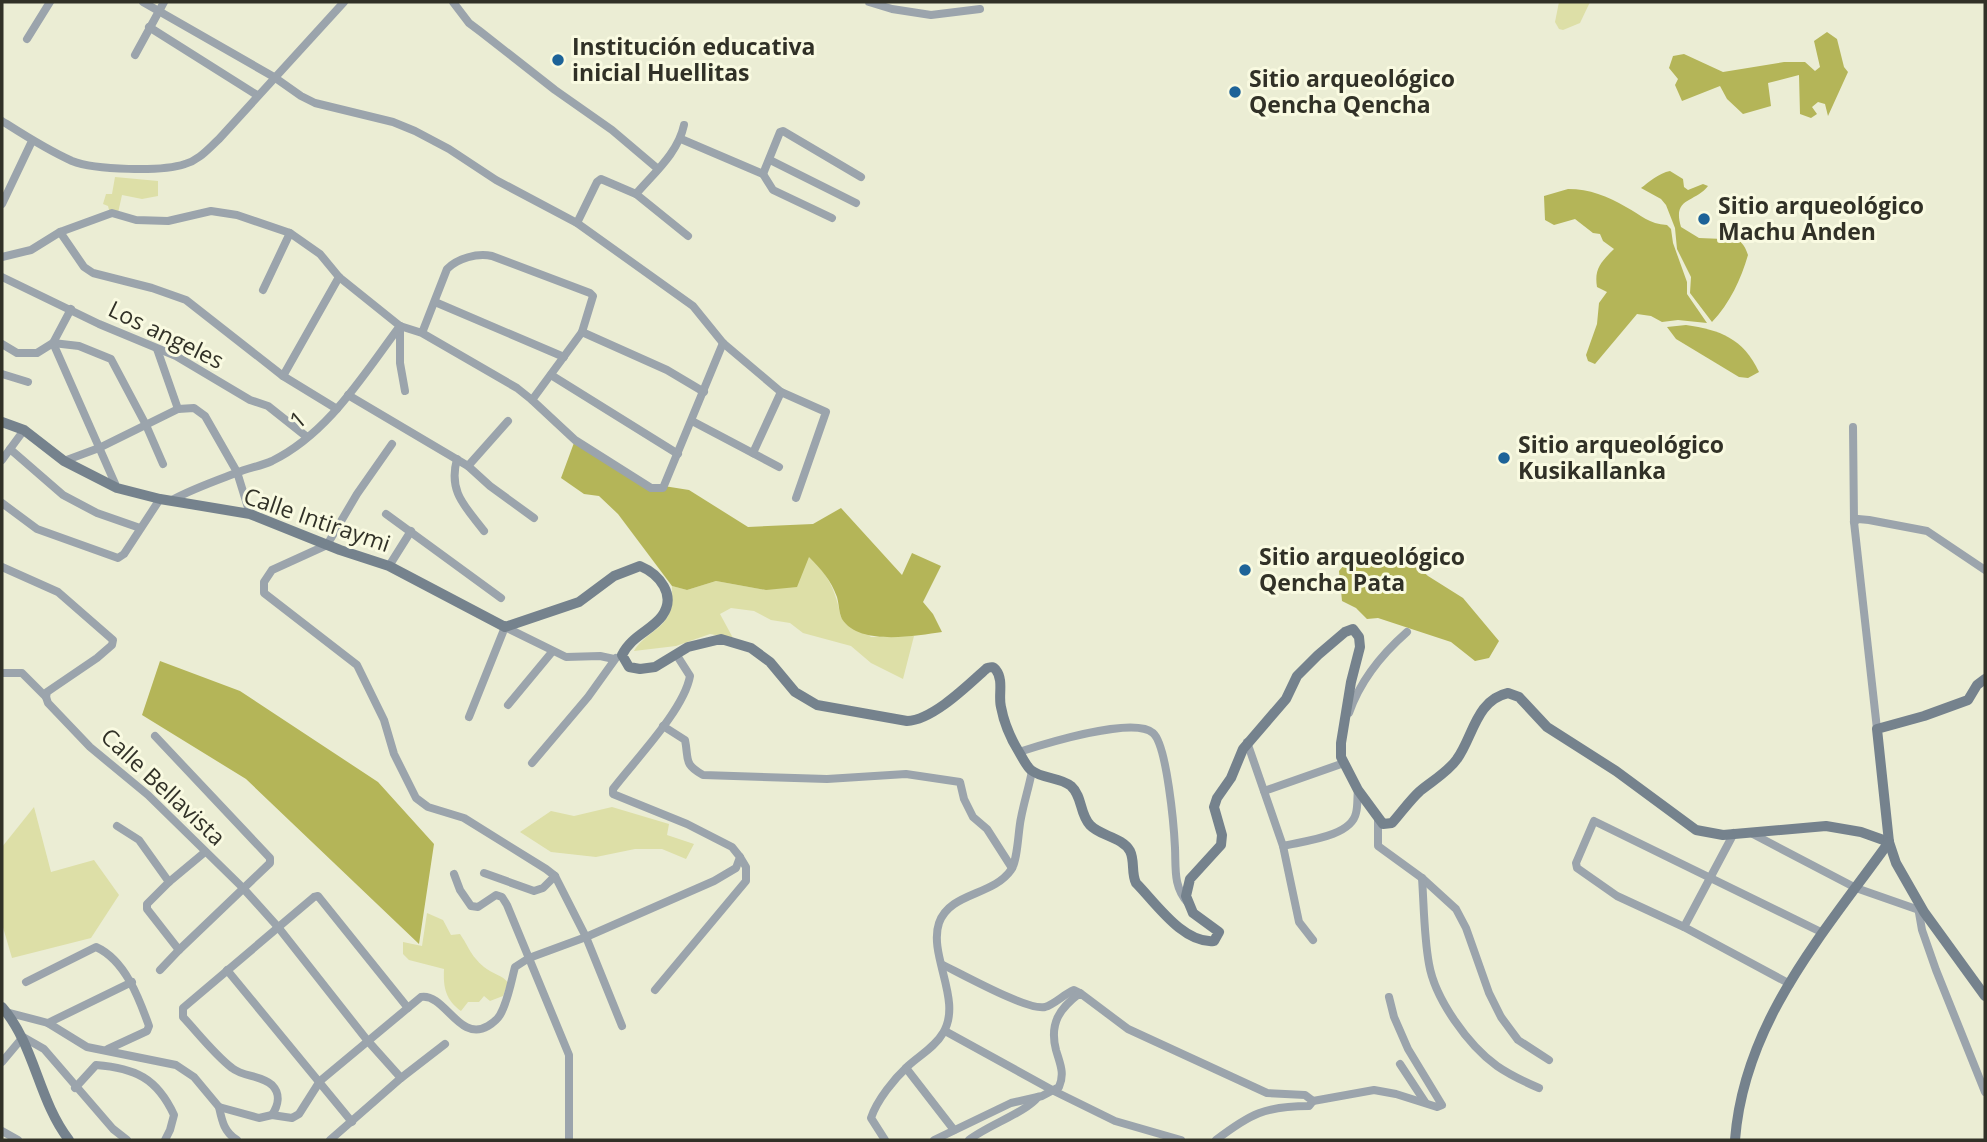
<svg xmlns="http://www.w3.org/2000/svg" width="1987" height="1142" viewBox="0 0 1987 1142" font-family="'Open Sans',sans-serif">
  <rect width="100%" height="100%" fill="#ebedd4"/>
  <!-- green -->
  <g fill="#dddfa7">
    <path d="M1559 2H1590L1580 23 1563 30 1559 29 1555 22Z"/>
    <path d="M115 177 158 181V196L142 199 122 195 118 213 109 210 108 206 103 204 106 194H112Z"/>
    <path d="M809 556C829 576 835 589 841 617L871 637 914 636 903 679 871 663 851 646 803 633 790 623 771 620 754 611 731 608 720 614 733 638 710 634 676 646 634 651C643 635 662 630 669 614 673 606 672 595 672 586L687 590 716 581 766 590Z"/>
    <path d="M34 807 51 872 94 860 119 895 91 938 12 958 2 924V847Z"/>
    <path d="M612 807 669 824 667 835 694 844 686 859 662 849H635L596 857 551 852 520 832 551 811 574 816Z"/>
    <path d="M427 913 443 920 451 935 460 934C469 947 470 955 484 967 492 974 503 975 508 983L503 996 490 1001 484 996 479 1002H468L461 1011C446 1000 443 988 444 969L409 960 403 954V942L422 946Z"/>
  </g>
  <!-- forest -->
  <g fill="#b4b558">
    <path d="M1827 32 1837 39 1844 67 1848 72 1828 116 1825 104 1818 102 1812 107 1817 114 1811 118 1800 114 1799 75 1768 83 1771 106 1743 114 1727 99 1720 86 1682 101 1675 85 1678 79 1669 68 1673 56 1684 54 1723 72 1784 62H1805L1815 71 1820 67 1814 41Z"/>
    <path d="M1670 171 1683 179 1684 187 1688 190 1703 184 1708 186C1695 203 1672 197 1681 227L1699 238 1723 239 1729 235C1739 238 1745 245 1748 255 1741 279 1730 303 1712 322L1690 293 1691 277 1677 249 1675 228 1666 205 1661 199 1641 188C1649 182 1659 173 1670 171Z"/>
    <path d="M1568 189C1590 189 1607 196 1626 207 1641 215 1649 224 1667 225L1671 229 1673 243 1687 282V294L1707 323 1678 320 1662 322 1651 316 1637 314 1595 364 1588 361 1586 355 1597 324 1599 303 1607 292 1597 287C1594 269 1601 262 1614 249L1603 241 1600 234 1593 233 1575 219 1554 225 1545 220 1544 196Z"/>
    <path d="M1686 325C1720 330 1743 338 1759 372L1748 378 1739 377 1676 339 1667 327Z"/>
    <path d="M575 440 645 483 689 490 748 527 813 524 841 508 902 575 912 553 941 566 923 602 933 614 942 632C915 636 859 646 842 619 839 613 839 604 837 597 831 580 821 569 809 557L797 587 766 590 716 581 687 590 672 586 618 514 599 496 584 494 561 478Z"/>
    <path d="M1355 552 1401 553 1428 576 1463 598 1499 641 1489 658 1475 661 1451 642 1378 618 1367 619 1356 608 1342 601 1339 571Z"/>
    <path d="M160 661 240 691 378 782 434 844 419 944 246 779 142 715Z"/>
  </g>
  <g fill="none" stroke-linecap="round" stroke-linejoin="round">
    <!-- street -->
    <g stroke="#9ba4ac" stroke-width="8">
      <path d="M143 2 274 77 301 96 315 103 393 122 415 131 449 149 496 180 577 223 693 306 723 343 781 392 826 412 796 498"/>
      <path d="M453 2 469 23 481 32 555 90 612 130 658 169"/>
      <path d="M869 2 892 9 931 15 980 9"/>
      <path d="M149 27 257 95"/>
      <path d="M27 39 50 2"/>
      <path d="M135 55 164 2"/>
      <path d="M2 121C24 135 47 150 72 161 95 170 162 172 185 164 199 160 208 149 219 139L344 2"/>
      <path d="M681 139 763 174 780 132 783 131 861 177"/>
      <path d="M770 160 856 203"/>
      <path d="M763 174 773 190 832 218"/>
      <path d="M636 194 688 236"/>
      <path d="M2 204 32 141"/>
      <path d="M577 223 597 182 601 179 636 194C654 173 678 153 684 125"/>
      <path d="M60 232 84 267 93 273 152 288 186 300 283 376 337 409"/>
      <path d="M2 257 31 250 60 232 112 213 136 220 168 221 211 211 237 215 290 233 320 254 339 277 400 326 422 333 517 388 532 400 582 332 593 296 590 293 492 256C477 253 458 258 447 269L422 333"/>
      <path d="M2 277 99 324 176 356 250 400 268 406 307 437"/>
      <path d="M263 290 290 233"/>
      <path d="M435 302 564 357"/>
      <path d="M71 309 53 343 117 488"/>
      <path d="M400 326V363L405 391"/>
      <path d="M582 332 667 370 704 392"/>
      <path d="M2 344 17 353H37L53 343 79 346 111 359 146 425 163 464"/>
      <path d="M157 349 178 409"/>
      <path d="M2 374 28 382"/>
      <path d="M551 375 678 454"/>
      <path d="M283 376 339 277"/>
      <path d="M348 395 468 466 490 486 534 518"/>
      <path d="M532 400 575 440 651 488H663L723 343"/>
      <path d="M692 421 779 467"/>
      <path d="M1853 427 1854 522 1877 729"/>
      <path d="M24 430 10 449 63 495 97 513 140 528"/>
      <path d="M392 444 357 494 327 545 272 570 264 582V593L357 665 384 720 394 754 416 798 428 807 464 818 546 869 555 876"/>
      <path d="M753 453 781 392"/>
      <path d="M457 459C448 492 465 506 484 531"/>
      <path d="M2 460 10 449"/>
      <path d="M64 461 99 448 178 409 194 408 205 416 237 472 250 514"/>
      <path d="M468 466 508 421"/>
      <path d="M172 500C192 489 215 481 236 473 248 468 261 466 272 461 329 433 363 375 400 326"/>
      <path d="M2 503 37 529 118 558 124 554 160 499"/>
      <path d="M386 514 501 598"/>
      <path d="M1854 522 1858 519 1869 520 1927 531 1985 570"/>
      <path d="M389 566 411 531"/>
      <path d="M2 567 58 592 113 640 112 645 97 658 47 692 46 697 48 703 90 747 148 795 242 887 278 927 367 1040 401 1078"/>
      <path d="M2 673H22L46 697"/>
      <path d="M508 705 552 652"/>
      <path d="M1349 713C1360 681 1382 654 1407 632"/>
      <path d="M469 717 505 627 566 657 600 656 614 659"/>
      <path d="M663 726 685 740C689 759 683 764 703 775L827 779 906 774 960 782 964 799 973 817 987 829 1012 868"/>
      <path d="M155 736 270 858V863L179 950 160 970"/>
      <path d="M1247 742 1283 846 1299 922 1313 940"/>
      <path d="M1019 752C1044 744 1134 716 1153 733 1167 745 1174 827 1175 848 1176 868 1173 887 1188 903"/>
      <path d="M532 763 588 697 616 658"/>
      <path d="M1264 791 1344 763"/>
      <path d="M1378 820V846L1422 878 1456 909 1466 928 1489 993 1501 1017 1518 1040 1549 1060"/>
      <path d="M117 826 139 840 169 882"/>
      <path d="M1751 833 1856 888 1919 910"/>
      <path d="M1283 846C1303 841 1351 837 1356 813 1358 806 1357 797 1358 790"/>
      <path d="M484 873 534 891 543 888 555 876 586 937 622 1026"/>
      <path d="M454 874 460 890 471 906 478 907 496 895 502 897 507 905 569 1055V1140"/>
      <path d="M1422 878C1424 907 1424 937 1429 964 1435 999 1468 1045 1497 1066 1510 1075 1525 1082 1539 1088"/>
      <path d="M1918 907 1922 930 1936 970 1985 1092"/>
      <path d="M1684 927 1734 833"/>
      <path d="M179 950 147 909V904L169 882 205 852"/>
      <path d="M943 965C962 974 1028 1011 1045 1007 1055 1004 1064 994 1074 990L1080 993"/>
      <path d="M227 970 352 1122"/>
      <path d="M26 982 96 947C125 960 139 998 149 1026L147 1031 108 1049"/>
      <path d="M1790 984 1684 927 1617 896 1577 868 1576 863 1594 821 1821 932"/>
      <path d="M655 990 746 881V867L740 857"/>
      <path d="M6 1012 48 1023 87 1047 176 1065 194 1077 219 1107 259 1118 272 1115C278 1106 281 1094 272 1085 261 1075 243 1077 232 1068 214 1054 198 1033 183 1017V1008L314 897 318 896 408 1008"/>
      <path d="M48 1023 132 982"/>
      <path d="M945 1031 1054 1091 1115 1121 1181 1140"/>
      <path d="M2 1062 23 1037 44 1049 113 1129 127 1140"/>
      <path d="M1400 1064 1425 1102"/>
      <path d="M906 1068 954 1130"/>
      <path d="M75 1088 96 1065C135 1068 157 1078 174 1115L170 1130 165 1140"/>
      <path d="M1313 1101 1374 1090 1396 1094 1437 1107 1442 1105 1408 1049 1394 1017 1389 997"/>
      <path d="M219 1107C222 1121 224 1132 237 1140"/>
      <path d="M272 1115 292 1118 299 1114 320 1081 421 997C445 993 459 1043 488 1026 493 1023 497 1020 500 1015 508 1001 511 982 515 967L529 958 586 937 714 881 736 868 740 857 732 847 687 824 613 794V789C635 760 684 710 690 676L676 654"/>
      <path d="M2 1131 18 1140"/>
      <path d="M330 1140 401 1078 445 1044"/>
      <path d="M885 1140 871 1118C877 1100 894 1079 908 1066 920 1055 935 1047 943 1033 963 1001 928 955 939 923 950 892 993 896 1011 870 1018 860 1018 831 1021 818 1024 802 1029 787 1032 771"/>
      <path d="M934 1140 1011 1103 1042 1096 1059 1087C1065 1073 1060 1064 1056 1050 1049 1023 1060 1008 1080 993L1128 1029 1267 1093 1305 1095 1313 1101 1309 1106C1265 1106 1250 1114 1216 1140"/>
      <path d="M969 1140C988 1125 1025 1113 1038 1097"/>
    </g>
    <!-- secondary -->
    <g stroke="#75828d" stroke-width="10">
      <path d="M2 422 24 430 64 461 117 488 160 499 250 514 340 550 389 566 505 627 579 602 614 576 640 566C659 574 677 595 662 616 652 630 631 636 622 655L629 667 640 669 655 667 688 647 721 639 751 648 770 662 795 692 817 705 907 721C933 720 968 685 987 668 991 667 993 666 996 670 1004 680 998 696 1001 707 1004 723 1011 739 1019 752 1022 757 1027 767 1031 770 1042 779 1060 777 1071 786 1083 797 1079 813 1090 825 1100 836 1122 837 1130 851 1135 861 1131 873 1136 883 1155 902 1183 944 1214 941L1219 932 1193 913 1186 896 1190 879 1221 845 1222 835 1214 807 1217 798 1231 778 1243 749 1286 699 1297 676 1318 655 1345 632 1353 629 1359 637 1360 647 1351 682 1341 743V757L1358 790 1383 824 1392 823C1401 813 1410 800 1420 791 1432 781 1448 772 1457 759 1473 737 1476 700 1508 693L1519 697 1547 727 1616 771 1696 830 1723 835 1826 826 1861 832 1889 842"/>
      <path d="M1985 679 1977 685 1968 700 1924 716 1877 729 1889 842 1896 863 1924 912 1985 996"/>
      <path d="M2 1007C35 1045 38 1100 69 1140"/>
      <path d="M1735 1140C1744 1022 1823 934 1889 842"/>
    </g>
  </g>
  <!-- markers -->
  <g fill="#1d6398" stroke="#f9fae1" stroke-width="2.5">
    <circle cx="558" cy="60" r="7"/>
    <circle cx="1235" cy="92" r="7"/>
    <circle cx="1704" cy="219" r="7"/>
    <circle cx="1504" cy="458" r="7"/>
    <circle cx="1245" cy="570" r="7"/>
  </g>
  <g text-anchor="middle" stroke-width="6" stroke-linejoin="round" paint-order="stroke">
    <!-- poi labels -->
    <g font-size="23" font-weight="bold" fill="#313127" stroke="#f9fae1" text-anchor="start">
      <text x="572" y="55">Institución educativa<tspan x="572" dy="26">inicial Huellitas</tspan></text>
      <text x="1249" y="87">Sitio arqueológico<tspan x="1249" dy="26">Qencha Qencha</tspan></text>
      <text x="1718" y="214">Sitio arqueológico<tspan x="1718" dy="26">Machu Anden</tspan></text>
      <text x="1518" y="453">Sitio arqueológico<tspan x="1518" dy="26">Kusikallanka</tspan></text>
      <text x="1259" y="565">Sitio arqueológico<tspan x="1259" dy="26">Qencha Pata</tspan></text>
    </g>
    <!-- street labels -->
    <g font-size="23" fill="#313127" stroke="#f9fae1">
      <text transform="translate(166 335) rotate(26)" y="8">Los angeles</text>
      <text transform="translate(298 420) rotate(-40)" y="8">1</text>
      <text transform="translate(317 520) rotate(19)" y="8">Calle Intiraymi</text>
      <text transform="translate(163 787) rotate(43)" y="8">Calle Bellavista</text>
    </g>
  </g>
  <!-- border -->
  <rect width="1987" height="1142" fill="none" stroke="#313127" stroke-width="7"/>
</svg>
